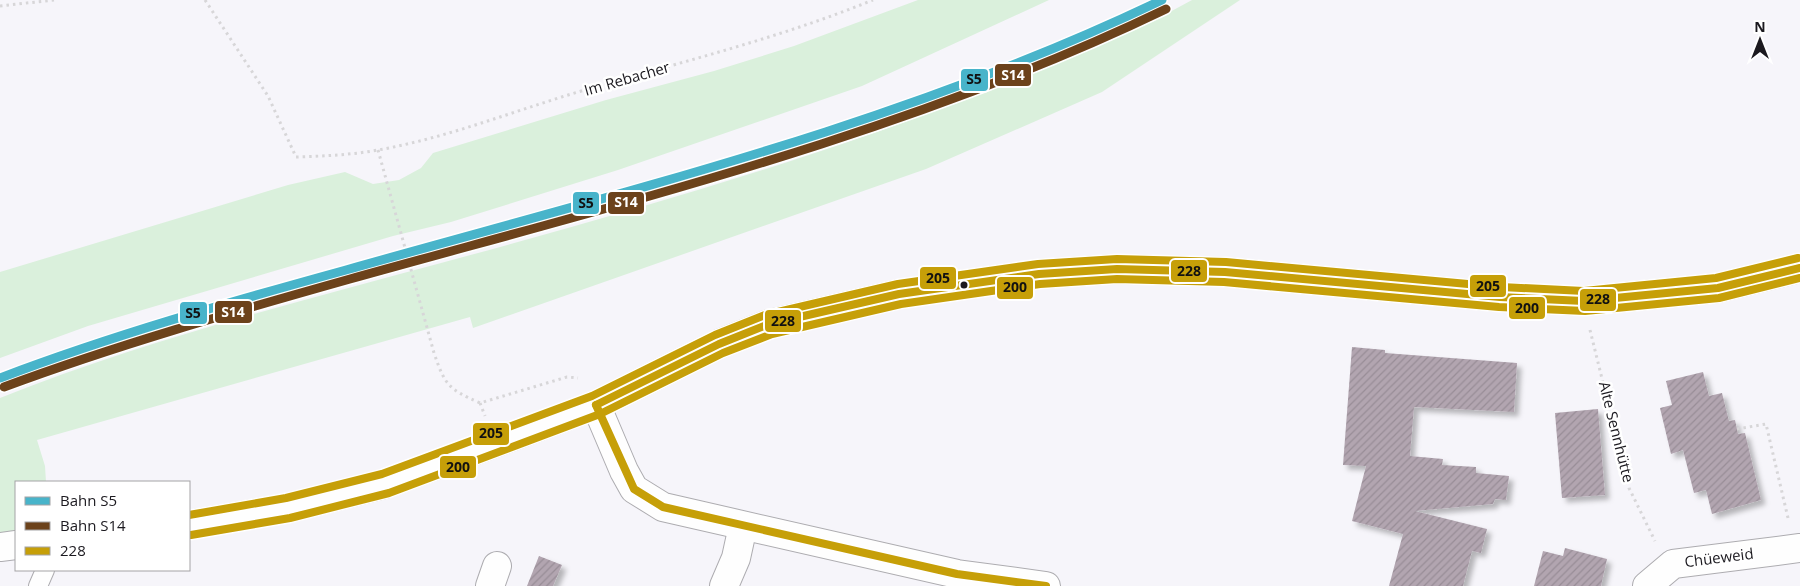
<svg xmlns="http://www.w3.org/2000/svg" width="1800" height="586" viewBox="0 0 1800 586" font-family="'Open Sans',sans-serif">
  <defs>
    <pattern id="building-hatch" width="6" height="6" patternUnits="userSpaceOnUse" patternTransform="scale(1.25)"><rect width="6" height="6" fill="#b2a5b0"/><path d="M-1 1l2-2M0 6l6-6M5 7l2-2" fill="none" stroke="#988d97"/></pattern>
    <filter id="shadow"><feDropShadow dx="4.5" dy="4.5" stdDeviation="2.5" flood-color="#0004"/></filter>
  </defs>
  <rect width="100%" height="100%" fill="#f6f5fa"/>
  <!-- grass -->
  <g fill="#daf0dc">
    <path d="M918 0H1049L862 86 618 170 451 222 393 236 88 326 0 358V272L288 185 345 172 373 184 399 180 421 168 433 153 606 100 714 71 794 46Z"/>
    <path d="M1192 0H1240L1102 92 926 169 473 328 470 317 37 440 45 466 46 482H16V531L0 533V398C143 341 293 303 441 263 618 215 795 165 966 99 1042 70 1120 40 1192 0Z"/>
  </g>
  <!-- building -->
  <g fill="url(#building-hatch)" filter="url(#shadow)">
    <path d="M1352 347 1385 350V353L1517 363 1514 412 1414 407 1410 456 1443 459 1442 465 1476 467V473L1509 476 1506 500 1495 499 1493 504 1415 511 1487 529 1481 553 1472 551 1463 586H1389L1403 534 1352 521 1366 466 1343 465Z"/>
    <path d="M1703 372 1709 396 1722 393 1729 421 1735 420 1738 434 1745 433 1761 500 1712 514 1706 490 1694 493 1683 450 1671 454 1660 408 1672 405 1666 381Z"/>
    <path d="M1598 409 1605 495 1562 498 1555 413Z"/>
    <path d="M1565 548 1607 559 1601 586H1534L1543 551 1563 556Z"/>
    <path d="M539 556 562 565 553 586H527Z"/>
  </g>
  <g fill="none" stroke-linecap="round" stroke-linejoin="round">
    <!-- service casing -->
    <g stroke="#adacb0" stroke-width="20">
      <path id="service" d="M38 586 45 570"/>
    </g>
    <!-- minor casing -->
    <g stroke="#adacb0" stroke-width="30">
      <g id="minor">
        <path d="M490 586 497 566"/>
        <path d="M724 586 736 558 743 526"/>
        <path d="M1647 586 1673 564 1800 548"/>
      </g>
    </g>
    <!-- tertiary casing -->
    <g stroke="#adacb0" stroke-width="30">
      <path id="tertiary" d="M596 405 624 471 634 489 663 507 957 574 1046 586"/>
    </g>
    <!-- secondary casing -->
    <g stroke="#adacb0" stroke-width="30">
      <g id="secondary">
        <path d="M189 525 288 508 385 484 596 405 719 344 769 324 899 294 1039 274 1117 269 1225 272 1500 297 1584 301 1718 288 1800 268"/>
        <path d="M0 547 16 545"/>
      </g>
    </g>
    <!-- path -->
    <g stroke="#d7d6d8" stroke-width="3" stroke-dasharray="2.5 4" stroke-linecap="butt">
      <path d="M205 0 268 96 296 157C324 156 351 155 378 150 446 138 511 112 578 92 677 63 777 39 873 0"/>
      <path d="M0 6 54 0"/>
      <path d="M378 150 434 353C445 385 448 389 480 403L567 377 578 378"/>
      <path d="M1590 330 1629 488 1655 541"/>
      <path d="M480 403 485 416"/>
      <path d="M1737 429 1766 424 1788 518"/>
    </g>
    <!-- service -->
    <use href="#service" stroke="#fefefe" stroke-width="18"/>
    <!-- minor -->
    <use href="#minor" stroke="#fefefe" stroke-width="28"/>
    <!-- tertiary -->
    <use href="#tertiary" stroke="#fefefe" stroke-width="28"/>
    <!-- secondary -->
    <use href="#secondary" stroke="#fefefe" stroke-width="28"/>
    <!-- bus-1 casing -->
    <g stroke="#fff" stroke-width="11">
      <g id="bus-1">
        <path d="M596 405 719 344 769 324 899 294 1039 274 1117 269 1225 272 1500 297 1584 301 1718 288 1800 268"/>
        <path d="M596 405 634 489 663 507 957 574 1046 586"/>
      </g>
    </g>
    <!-- bus-2 casing -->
    <g stroke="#fff" stroke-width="11">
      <path id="bus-2" d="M191 535 290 518 389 493 600 414 723 353 772 334 901 304 1040 284 1117 279 1224 282 1499 307 1585 311 1719 298 1800 278"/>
    </g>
    <!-- bus-3 casing -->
    <g stroke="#fff" stroke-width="11">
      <path id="bus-3" d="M189 515 286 498 382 474 592 396 715 335 765 315 898 284 1038 264 1117 259 1226 262 1501 287 1584 291 1716 278 1798 258"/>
    </g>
    <!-- bus-1 -->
    <use href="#bus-1" stroke="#c69f08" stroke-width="8"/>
    <!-- bus-2 -->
    <use href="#bus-2" stroke="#c69f08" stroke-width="8"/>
    <!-- bus-3 -->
    <use href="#bus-3" stroke="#c69f08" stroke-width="8"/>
    <!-- rail-1 casing -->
    <g stroke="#fff" stroke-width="12">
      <path id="rail-1" d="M0 378C113 335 230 302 346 270 622 192 902 125 1162 0"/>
    </g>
    <!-- rail-2 casing -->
    <g stroke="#fff" stroke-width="12">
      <path id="rail-2" d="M4 387C117 345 233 312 350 279 626 202 907 134 1166 9"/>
    </g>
    <!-- rail-1 -->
    <use href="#rail-1" stroke="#48b4ca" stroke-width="9"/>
    <!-- rail-2 -->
    <use href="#rail-2" stroke="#6c421b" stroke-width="9"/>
  </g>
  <!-- markers -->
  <circle fill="#1b191f" stroke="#fff" stroke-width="2" cx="964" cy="285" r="4.5"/>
  <g text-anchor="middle" stroke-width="5" stroke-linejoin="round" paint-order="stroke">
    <!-- street labels -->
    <g font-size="15" fill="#1b191f" stroke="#fff">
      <text transform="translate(627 79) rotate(-16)" y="5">Im Rebacher</text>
      <text transform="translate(1616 432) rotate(76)" y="5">Alte Sennhütte</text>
      <text transform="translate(1719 558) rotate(-7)" y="5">Chüeweid</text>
    </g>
  </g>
  <g stroke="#fff" stroke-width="2">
    <rect x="994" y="63" width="38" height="24" rx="5" fill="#6c421b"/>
    <rect x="960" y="68" width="29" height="24" rx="5" fill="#48b4ca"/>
    <rect x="607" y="191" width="38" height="24" rx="5" fill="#6c421b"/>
    <rect x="572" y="191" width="28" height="24" rx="5" fill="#48b4ca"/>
    <rect x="1170" y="259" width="38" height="24" rx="5" fill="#c69f08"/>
    <rect x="919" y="266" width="38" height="24" rx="5" fill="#c69f08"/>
    <rect x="1469" y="274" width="38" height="24" rx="5" fill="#c69f08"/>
    <rect x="996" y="276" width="38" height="24" rx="5" fill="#c69f08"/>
    <rect x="1579" y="288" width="38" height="24" rx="5" fill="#c69f08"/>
    <rect x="1508" y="296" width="38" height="24" rx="5" fill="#c69f08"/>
    <rect x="214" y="300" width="39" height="24" rx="5" fill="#6c421b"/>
    <rect x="179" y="301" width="29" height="24" rx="5" fill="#48b4ca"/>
    <rect x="764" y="309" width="38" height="24" rx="5" fill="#c69f08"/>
    <rect x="472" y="422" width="38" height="24" rx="5" fill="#c69f08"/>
    <rect x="439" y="455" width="38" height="24" rx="5" fill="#c69f08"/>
  </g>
  <g font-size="14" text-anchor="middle" font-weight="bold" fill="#fff">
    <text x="1013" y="80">S14</text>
    <text x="626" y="207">S14</text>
    <text x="233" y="317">S14</text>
  </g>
  <g font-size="14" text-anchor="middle" font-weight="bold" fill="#111">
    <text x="974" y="84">S5</text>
    <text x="586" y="208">S5</text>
    <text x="1189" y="276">228</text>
    <text x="938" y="283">205</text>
    <text x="1488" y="291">205</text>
    <text x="1015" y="292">200</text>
    <text x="1598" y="304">228</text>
    <text x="1527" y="313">200</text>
    <text x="193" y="318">S5</text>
    <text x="783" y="326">228</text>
    <text x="491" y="438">205</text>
    <text x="458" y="472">200</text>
  </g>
  <!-- legend -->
  <rect x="15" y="481" width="175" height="90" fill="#ffffff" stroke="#a4a3a5"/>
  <rect x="25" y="497" width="25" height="8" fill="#48b4ca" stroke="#a4a3a5"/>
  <text x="60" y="506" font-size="15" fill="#1b191f">Bahn S5</text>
  <rect x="25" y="522" width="25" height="8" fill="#6c421b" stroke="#a4a3a5"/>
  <text x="60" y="531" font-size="15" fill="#1b191f">Bahn S14</text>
  <rect x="25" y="547" width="25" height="8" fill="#c69f08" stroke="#a4a3a5"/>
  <text x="60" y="556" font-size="15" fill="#1b191f">228</text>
  <!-- north arrow -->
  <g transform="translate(1760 40)" stroke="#ffffff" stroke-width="4" paint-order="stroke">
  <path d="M0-4L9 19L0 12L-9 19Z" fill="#1b191f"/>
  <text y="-8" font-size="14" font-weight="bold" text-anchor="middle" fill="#1b191f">N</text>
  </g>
</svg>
